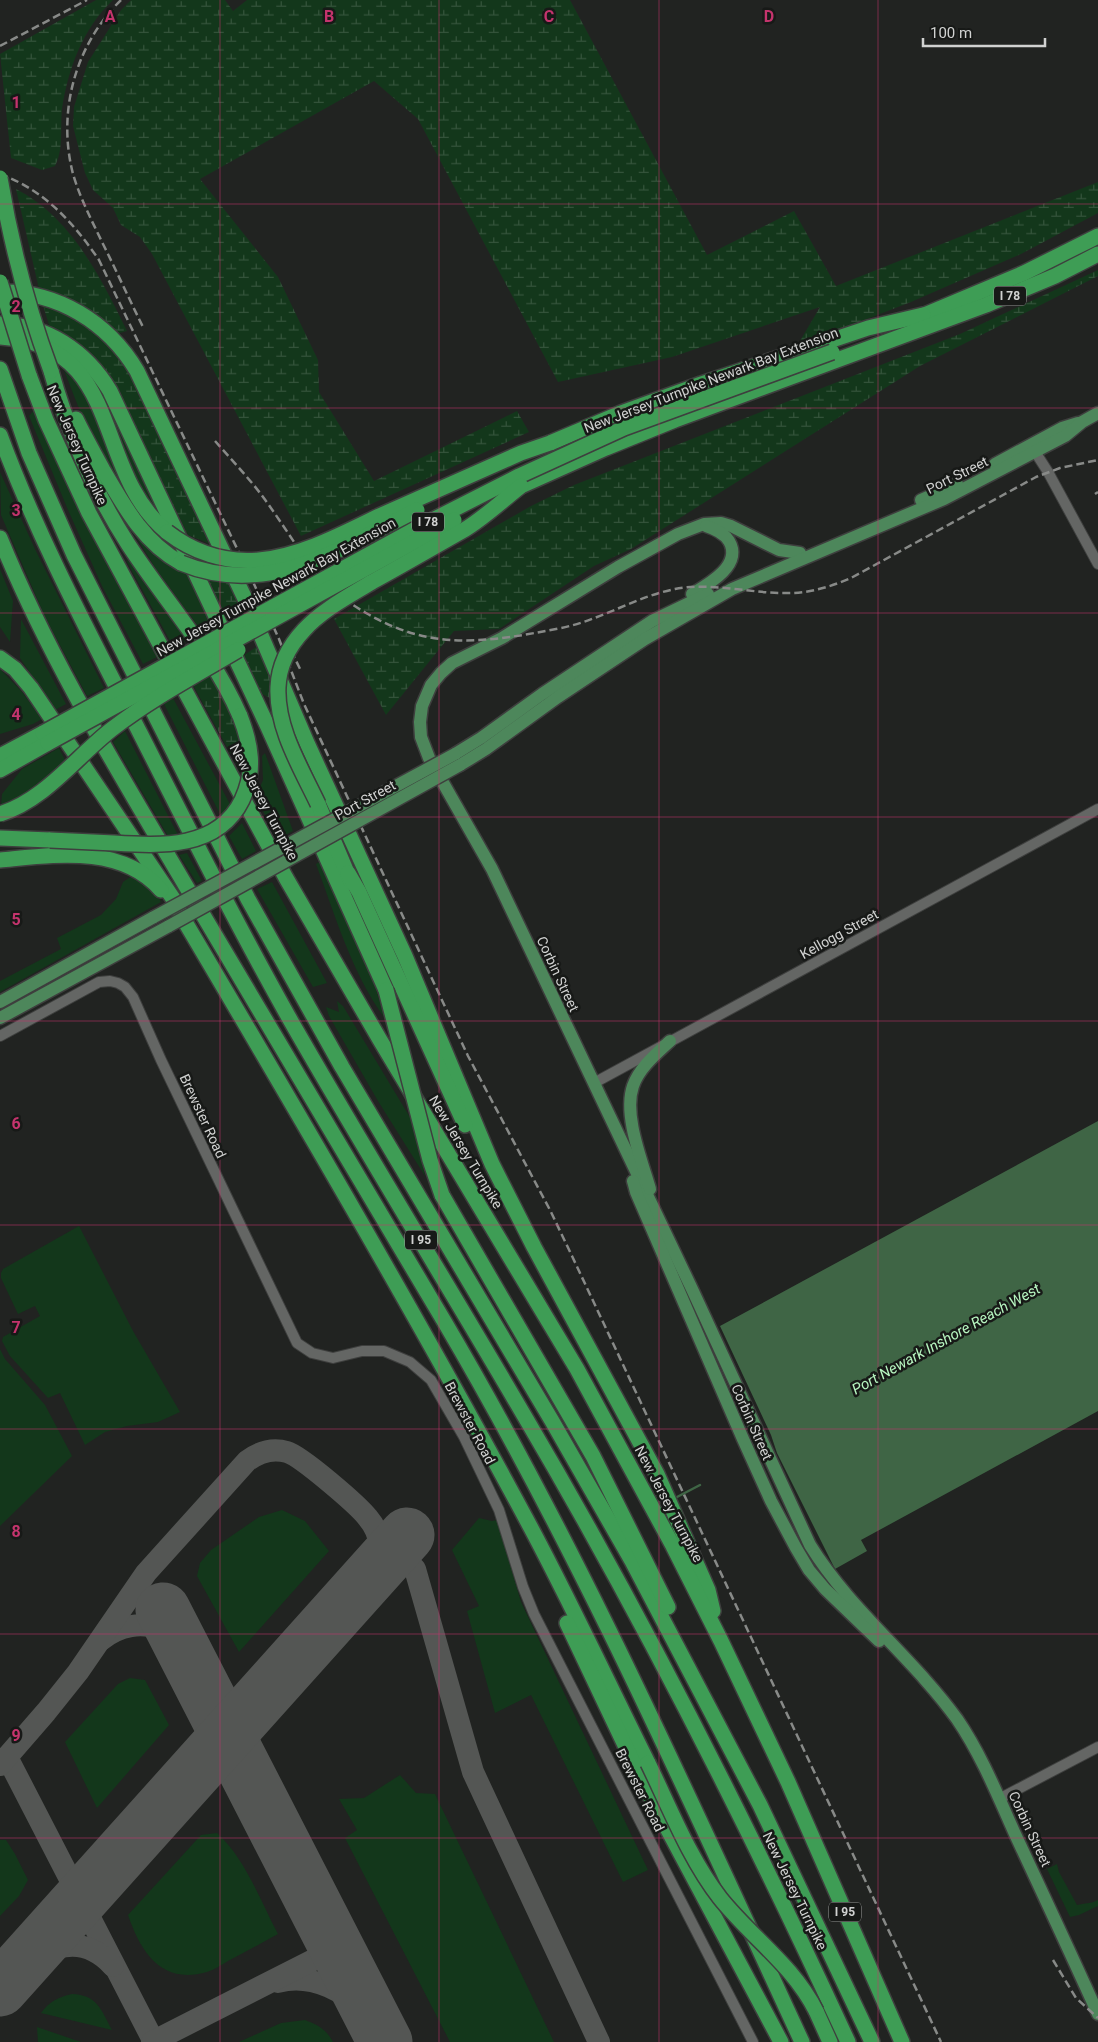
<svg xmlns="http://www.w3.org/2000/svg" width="1098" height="2042" viewBox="0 0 1098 2042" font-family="Roboto,sans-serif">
  <defs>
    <pattern id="wetland-marsh" width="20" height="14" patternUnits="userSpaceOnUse" patternTransform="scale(1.25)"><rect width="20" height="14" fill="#13371b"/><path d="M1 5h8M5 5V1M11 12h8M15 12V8" fill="none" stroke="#34533b"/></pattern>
  </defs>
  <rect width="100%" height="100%" fill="#212321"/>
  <!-- green -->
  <g fill="#13371b">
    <path d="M61 362 82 381 121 475 130 499C98 461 78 407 61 362Z"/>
    <path d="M108 399 158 511C133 479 121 441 106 403Z"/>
    <path d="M34 410 69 491 108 567 157 657 143 664 102 586 68 510 29 416Z"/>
    <path d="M0 472 35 549 104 688 87 696 45 617 1 515Z"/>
    <path d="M118 508 186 572 216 625 203 633 156 569Z"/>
    <path d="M128 556 188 640 174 648 127 562Z"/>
    <path d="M0 569 13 601 10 642 0 627Z"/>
    <path d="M21 619 66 704 55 710 20 658Z"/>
    <path d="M0 669 22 692 42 719 33 724 0 734Z"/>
    <path d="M173 698 231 806 222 818 164 704Z"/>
    <path d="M125 731 178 835 168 836 113 742Z"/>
    <path d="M59 748 66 762 30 793 1 806 2 794 22 769Z"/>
    <path d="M265 753 293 831 280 838 255 799 263 780 262 756Z"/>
    <path d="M242 823 256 851 242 859 229 836Z"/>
    <path d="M187 853 202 881 197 883 179 855Z"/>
    <path d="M323 860 362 947 386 1020C352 974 336 918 316 864Z"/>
    <path d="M133 875 154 889 161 902 0 992V981L61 949 57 938 101 915 116 899 123 882Z"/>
    <path d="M272 882 327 983 313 987 257 889Z"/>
    <path d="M337 1001 343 1006 414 1124 425 1176 378 1101 329 1016 326 1007 339 1012Z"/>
    <path d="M79 1226 133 1331 180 1412 158 1422 127 1426 105 1432 85 1445 60 1393 48 1398 10 1356 2 1341 3 1337 40 1316 35 1306 18 1314 1 1278V1273L3 1269Z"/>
    <path d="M0 1349 5 1359 45 1405 72 1456 0 1526Z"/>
    <path d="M282 1510 305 1521 329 1551 239 1652 197 1576 200 1563 211 1550 259 1517Z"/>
    <path d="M479 1518 492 1521 497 1520 521 1602 648 1870 623 1882 531 1695 495 1713 467 1611 479 1606 452 1550Z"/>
    <path d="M130 1678 145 1680 169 1725 97 1808 65 1742 118 1684Z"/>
    <path d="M400 1775 416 1793 435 1794 554 2042H450L345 1838 357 1830 339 1799 364 1798Z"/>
    <path d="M217 1833C245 1858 261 1902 278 1934 262 1943 245 1952 228 1961 221 1965 214 1970 207 1972 162 1985 141 1953 128 1915L201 1835Z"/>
    <path d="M0 1840H6L15 1854 28 1880 19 1896 0 1916Z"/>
    <path d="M1057 1864 1059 1872 1077 1905C1084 1903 1091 1904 1098 1900V1906L1079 1915 1070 1917 1047 1869Z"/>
    <path d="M72 1994C97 1995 101 2009 112 2030L41 2013C49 2002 58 1997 72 1994Z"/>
    <path d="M305 2020C318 2025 326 2029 333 2042H239L281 2023Z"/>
    <path d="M37 2027 81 2042H38Z"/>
  </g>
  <!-- wetland -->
  <g fill="url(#wetland-marsh)">
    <path d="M96 0H113C83 28 68 69 62 109 60 128 64 149 55 166L42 170 11 158 0 54Z"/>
    <path d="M131 0H225L233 11 247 0H570L707 255 794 211 836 286 1098 182V213L1021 254 911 302 797 346 820 307 672 357 558 382 418 119 374 81 200 179 278 277 318 360 319 392 374 481 517 411 529 432 301 536 152 254 140 237 121 225 113 208 93 190 85 173 73 126 74 107 88 62 121 10Z"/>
    <path d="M16 189C71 217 101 278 127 331L116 334 39 289Z"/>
    <path d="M1098 270V276L920 366 631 549 594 566 499 629 454 631 386 715 334 619 531 506 574 485 960 334Z"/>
    <path d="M42 302 79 320 106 341 128 369 213 545 188 535 113 382 50 328Z"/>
    <path d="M206 576 231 581 245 610 227 619Z"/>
    <path d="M259 645 272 672 270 698 262 694 243 656Z"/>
    <path d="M213 672 243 740 244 778 193 685Z"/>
  </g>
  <!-- water -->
  <path fill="#3f6545" d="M1098 1121V1411L861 1540 867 1551 835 1569 777 1453 771 1435 720 1326Z"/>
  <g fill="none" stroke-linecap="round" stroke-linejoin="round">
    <!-- stream -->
    <path stroke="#3f6545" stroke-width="2.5" d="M677 1497 700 1485"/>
    <!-- taxiway -->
    <g stroke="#545654" stroke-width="22">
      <path d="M383 1561 397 1557 408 1562 415 1569 473 1772 599 2042"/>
      <path d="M101 1640C118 1626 143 1620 163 1631 173 1637 180 1647 187 1656"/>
      <path d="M7 1757 154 2042"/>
      <path d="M0 1765 46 1712 78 1672 146 1573 247 1461C259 1452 273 1448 287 1452 301 1456 358 1505 368 1518 374 1525 379 1536 380 1546 381 1562 369 1575 360 1587"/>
      <path d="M16 1972C48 1947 81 1931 113 1966"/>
      <path d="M278 1982C311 1973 349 1991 370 2018 375 2023 378 2031 382 2037"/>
      <path d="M152 2042 337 1948"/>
    </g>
    <!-- runway -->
    <g stroke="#545654" stroke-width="55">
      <path d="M163 1610 385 2042"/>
      <path d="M0 1989 407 1535"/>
    </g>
    <!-- minor casing -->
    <g stroke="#3e3f3e" stroke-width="12">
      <g id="minor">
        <path d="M1032 447 1048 472 1098 564"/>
        <path d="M0 1036 99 982 110 981 118 983 125 987 133 997 161 1060 297 1343 312 1353 333 1358 362 1351H384L410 1362 431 1380 464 1437 499 1510 523 1587 534 1614 753 2042"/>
        <path d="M594 1083 1098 809"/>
        <path d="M999 1799 1098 1747"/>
      </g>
    </g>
    <!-- major casing -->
    <g stroke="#3e3f3e" stroke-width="15">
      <g id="major">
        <path d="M995 464 1062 428 1078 423"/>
        <path d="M921 500 957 484"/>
        <path d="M800 553 779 550 731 526 721 523 704 524 678 534 618 567 502 638 452 663 441 673 431 685 422 706 420 722 421 737 429 758 492 869 692 1289 810 1545C850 1610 913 1658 957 1719 981 1754 998 1796 1015 1834 1043 1894 1071 1954 1098 2014"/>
        <path d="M692 594C709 584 743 565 729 541 724 533 715 529 706 526"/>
        <path d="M455 754 481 738 542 694 652 621 708 594"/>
        <path d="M460 765 486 749 558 697 645 639 732 589 944 499 1065 436 1082 422 1098 413"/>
        <path d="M0 1002 154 917"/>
        <path d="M0 1018 169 926"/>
        <path d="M633 1181 636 1192 743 1439 771 1501 796 1548 809 1570 825 1589 879 1641"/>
        <path d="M650 1189C642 1161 623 1115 633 1086 639 1068 656 1054 670 1041"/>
      </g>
    </g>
    <!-- highway casing -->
    <g stroke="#3e3f3e" stroke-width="18">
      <g id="highway">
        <path d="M0 292C57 291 108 322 137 371L248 605 307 743 405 956 492 1164 534 1247 657 1474 708 1590 713 1611"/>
        <path d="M915 319 1024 273 1098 236"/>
        <path d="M0 324C47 325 86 351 110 391L268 727 386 990"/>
        <path d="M0 337C126 345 91 469 167 532"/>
        <path d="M0 369 29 453 74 555 248 899 342 1067 552 1421 632 1561 760 1805 872 2042"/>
        <path d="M51 371C68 431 94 491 128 544 165 601 213 653 240 716"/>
        <path d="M29 375 46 420 89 513 286 878 380 1040 577 1369 673 1546 721 1641 788 1782 902 2042"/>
        <path d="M76 419C84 436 94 453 103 470 124 506 143 542 181 563"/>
        <path d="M0 435C38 538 90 635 140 733 188 828 236 923 288 1016 365 1151 447 1283 525 1417 644 1619 750 1829 848 2042"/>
        <path d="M550 443 621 413 701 384 868 328 923 315"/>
        <path d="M521 486 606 448 675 420 986 305 1055 276 1098 254"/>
        <path d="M0 538C51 663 122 777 190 893 275 1035 359 1178 444 1321 580 1552 689 1798 802 2042"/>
        <path d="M0 658 15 669 31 688 174 900 181 915C301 1118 420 1321 531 1528 572 1605 609 1685 648 1763"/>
        <path d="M0 756 43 733"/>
        <path d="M0 770 48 743"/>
        <path d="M318 804 351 882"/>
        <path d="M0 838 50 840"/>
        <path d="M0 860C54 855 121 844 161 890"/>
        <path d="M348 873 359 892 465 1125"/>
        <path d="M442 1195 593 1456 668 1607"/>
        <path d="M567 1623 642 1781 781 2042"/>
        <path d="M816 2011 830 2042"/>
      </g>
    </g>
    <!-- minor -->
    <use href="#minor" stroke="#646664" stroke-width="10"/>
    <!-- major -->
    <use href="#major" stroke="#4d875b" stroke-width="12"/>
    <!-- highway -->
    <use href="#highway" stroke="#3e9d55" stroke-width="15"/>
    <!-- rail -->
    <g stroke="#888a88" stroke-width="2.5" stroke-dasharray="8 4" stroke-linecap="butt">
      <path d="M121 0C75 45 57 112 73 174 80 198 92 221 103 244 117 272 130 301 144 329"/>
      <path d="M0 46 87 0"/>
      <path d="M0 174C44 190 73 222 99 260L254 584 279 639 304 704 468 1056 550 1210 572 1256 941 2042"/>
      <path d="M215 441C230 458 246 475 260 493 279 518 295 545 314 570 328 588 347 602 366 613 432 652 489 642 561 628 601 620 635 597 675 589 711 582 748 593 784 593 807 594 830 587 851 578L1036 477 1060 468 1098 460"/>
      <path d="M1095 494 1098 492"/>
      <path d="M286 640 301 671"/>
      <path d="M1053 1960 1076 1998 1098 2018"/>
    </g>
    <!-- major-bridge casing -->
    <g stroke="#3e3f3e" stroke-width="15" stroke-linecap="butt">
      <g id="major-bridge">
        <path d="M154 917 455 754"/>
        <path d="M169 926 460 765"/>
      </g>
    </g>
    <!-- highway-bridge casing -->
    <g stroke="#3e3f3e" stroke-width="18" stroke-linecap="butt">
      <g id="highway-bridge">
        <path d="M0 178C11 244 28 309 51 371"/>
        <path d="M0 282 29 375"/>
        <path d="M167 532C193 552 225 563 259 560 301 556 342 534 379 516 426 495 474 474 521 453L550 443"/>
        <path d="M181 563C268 599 341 548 417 510"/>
        <path d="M43 733 419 527 519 476 624 428 832 352"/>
        <path d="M48 743 454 520"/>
        <path d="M318 804C301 768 276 728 278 687 279 665 289 646 304 630 322 610 349 596 372 582 403 565 434 547 464 530 484 518 503 500 521 486"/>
        <path d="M0 814C45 800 76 757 112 729 151 699 196 675 238 650"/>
        <path d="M50 840C71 841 93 842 114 843 161 846 218 849 242 800 256 771 251 744 240 716"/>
        <path d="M386 990 430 1160 442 1195"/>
        <path d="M648 1763C670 1808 689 1858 720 1898 751 1937 793 1965 816 2011"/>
      </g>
    </g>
    <!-- major-bridge -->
    <use href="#major-bridge" stroke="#4d875b" stroke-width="12"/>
    <!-- highway-bridge -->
    <use href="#highway-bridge" stroke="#3e9d55" stroke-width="15"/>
  </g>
  <!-- grid -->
  <path fill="none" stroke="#c4346d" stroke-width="1" stroke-opacity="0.55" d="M220 0V2042M439 0V2042M659 0V2042M878 0V2042M0 204H1098M0 408H1098M0 613H1098M0 817H1098M0 1021H1098M0 1225H1098M0 1429H1098M0 1634H1098M0 1838H1098"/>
  <g text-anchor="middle" stroke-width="5" stroke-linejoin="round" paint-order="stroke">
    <!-- shield labels -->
    <g fill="#171917" stroke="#999a99" stroke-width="1">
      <rect x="994" y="286.5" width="32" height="19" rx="4"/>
      <rect x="412" y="512.5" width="32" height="19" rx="4"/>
      <rect x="405" y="1230.5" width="32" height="19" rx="4"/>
      <rect x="829" y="1902.5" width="32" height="19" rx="4"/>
    </g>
    <g font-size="12" font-weight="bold" fill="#d1d2d1">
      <text x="1010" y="300">I 78</text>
      <text x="428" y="526">I 78</text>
      <text x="421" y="1244">I 95</text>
      <text x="845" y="1916">I 95</text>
    </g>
    <!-- street labels -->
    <g font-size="14" fill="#d1d2d1" stroke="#171917">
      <text transform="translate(711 380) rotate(-21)" y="5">New Jersey Turnpike Newark Bay Extension</text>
      <text transform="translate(77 445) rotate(66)" y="5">New Jersey Turnpike</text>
      <text transform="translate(957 475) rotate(-26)" y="5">Port Street</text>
      <text transform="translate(276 587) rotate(-29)" y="5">New Jersey Turnpike Newark Bay Extension</text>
      <text transform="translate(365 800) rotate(-29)" y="5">Port Street</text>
      <text transform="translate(264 802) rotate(62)" y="5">New Jersey Turnpike</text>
      <text transform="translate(839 934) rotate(-29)" y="5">Kellogg Street</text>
      <text transform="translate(558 974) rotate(65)" y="5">Corbin Street</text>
      <text transform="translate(203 1116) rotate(65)" y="5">Brewster Road</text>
      <text transform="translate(466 1152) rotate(59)" y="5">New Jersey Turnpike</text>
      <text transform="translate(752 1422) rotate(66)" y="5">Corbin Street</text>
      <text transform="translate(470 1423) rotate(62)" y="5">Brewster Road</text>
      <text transform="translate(669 1504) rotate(62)" y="5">New Jersey Turnpike</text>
      <text transform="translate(640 1790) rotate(63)" y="5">Brewster Road</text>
      <text transform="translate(1030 1829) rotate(65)" y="5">Corbin Street</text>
      <text transform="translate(795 1891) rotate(64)" y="5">New Jersey Turnpike</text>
    </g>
    <!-- water labels -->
    <g font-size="15" font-style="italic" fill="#b7f6c0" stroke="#171917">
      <text transform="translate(946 1339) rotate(-29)" y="5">Port Newark Inshore Reach West</text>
    </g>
  </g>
  <g font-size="16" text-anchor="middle" font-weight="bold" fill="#c4346d" stroke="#171917" stroke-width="5" stroke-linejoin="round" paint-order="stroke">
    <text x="110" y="22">A</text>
    <text x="329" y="22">B</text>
    <text x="549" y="22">C</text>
    <text x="769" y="22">D</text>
    <text x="16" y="108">1</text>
    <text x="16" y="312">2</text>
    <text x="16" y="516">3</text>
    <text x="16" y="720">4</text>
    <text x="16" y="925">5</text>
    <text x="16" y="1129">6</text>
    <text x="16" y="1333">7</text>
    <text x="16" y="1537">8</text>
    <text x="16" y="1741">9</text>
  </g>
  <!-- scale -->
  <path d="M923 38v8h122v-8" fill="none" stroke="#d1d2d1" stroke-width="2.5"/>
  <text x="930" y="38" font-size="15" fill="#d1d2d1" stroke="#171917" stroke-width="4" paint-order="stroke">100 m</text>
</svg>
